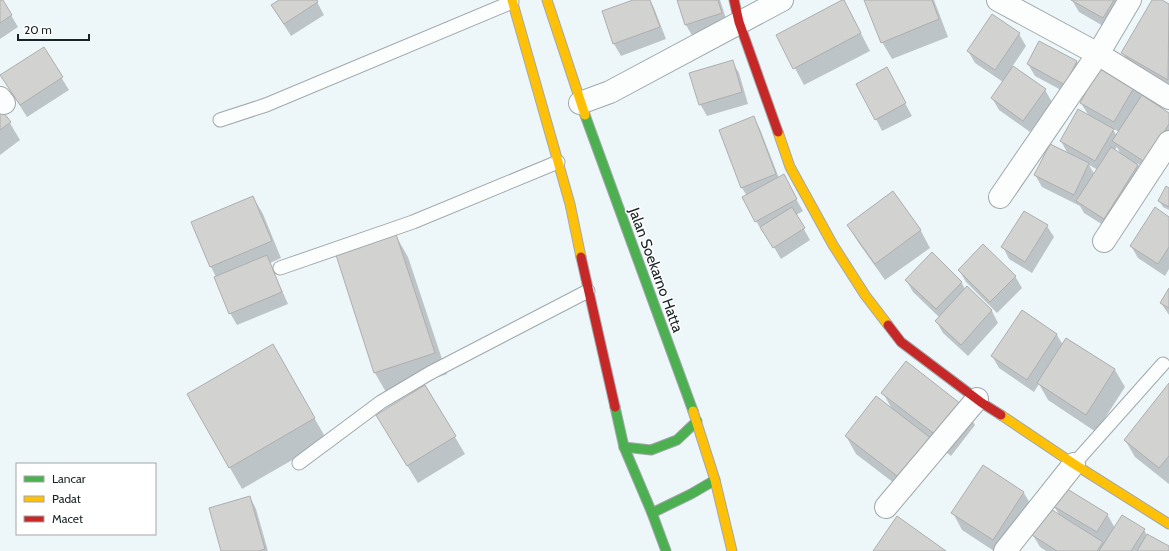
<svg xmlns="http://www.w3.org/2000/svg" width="1169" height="551" viewBox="0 0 1169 551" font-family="Cabin,sans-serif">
  <rect width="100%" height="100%" fill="#edf6f9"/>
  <!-- shadow -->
  <g fill="#0003" fill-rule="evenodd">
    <path d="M0 0H2L18 27 0 39Z"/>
    <path d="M281 0H316L324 15 291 36 272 6Z"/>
    <path d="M636 0H650L654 8 666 39 621 56 614 44Z"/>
    <path d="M678 0H720L728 25 693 37 686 25Z"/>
    <path d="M865 0H934L948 37 892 59 882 42Z"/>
    <path d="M1072 0H1127L1110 30 1079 12Z"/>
    <path d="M1153 0H1160L1169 5V91L1133 71 1123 53Z"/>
    <path d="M853 18 870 51 804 85 777 35Z"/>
    <path d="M1019 34 1026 46 1012 67 1045 90 1052 102 1030 132 999 110 992 98 1003 82 975 63 968 51Z"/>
    <path d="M1040 43 1077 62 1084 74 1072 96 1035 76 1028 64Z"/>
    <path d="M43 48 69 90 27 117 8 87Z"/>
    <path d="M732 61 739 73 748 104 707 116 700 104Z"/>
    <path d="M893 81 912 116 882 131 876 119Z"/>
    <path d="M1135 85 1142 97 1169 114V146L1152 173 1137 163 1145 177 1111 230 1084 213 1080 206 1042 187 1035 175 1068 154 1061 141 1089 116 1081 103ZM1112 128 1119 132 1117 136ZM1117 147 1121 155 1115 150ZM1089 165 1098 170 1095 175Z"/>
    <path d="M0 110 10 123 20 140 0 155Z"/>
    <path d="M753 117 760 129 779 178 783 176 803 211 796 215 810 240 781 259 765 232 763 233 743 198 747 196 742 188 720 130Z"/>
    <path d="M1169 189V210L1163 207 1159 201Z"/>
    <path d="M893 192 921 231 930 248 885 280 858 242 848 225Z"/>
    <path d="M253 197 263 214 281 258 270 263 288 304 237 325 230 313 216 277 211 267Z"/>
    <path d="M1169 218V269L1165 276 1138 258 1131 246Z"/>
    <path d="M1047 226 1054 237 1032 273 1009 259 1003 247Z"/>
    <path d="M396 236 408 257 447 374 387 394 375 373Z"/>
    <path d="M932 254 962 283 965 289 967 288 992 311 998 323 968 356 943 333 936 321 939 317 913 292 906 280Z"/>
    <path d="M959 270 1015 276 1022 288 997 313 966 282Z"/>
    <path d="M1169 290V315L1161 303Z"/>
    <path d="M1022 312 1057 335 1063 345 1067 339 1115 370 1125 387 1096 432 1048 400 1039 384 1034 392 999 368 992 356Z"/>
    <path d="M272 345 327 440 242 489 188 394Z"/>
    <path d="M1169 385V484L1135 457 1125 440Z"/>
    <path d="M425 386 465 454 418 483 387 433Z"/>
    <path d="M883 393 965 408 975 425 951 456 931 440 941 457 911 496 856 454 846 436 893 411Z"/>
    <path d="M983 467 1024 493 1034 510 1007 551H994L962 530 953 513Z"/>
    <path d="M250 497 256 509 268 551H222Z"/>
    <path d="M1054 506 1107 514 1115 528 1144 530 1147 535 1169 547V551H1046L1040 547 1033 535 1060 516Z"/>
  </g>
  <!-- building -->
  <g fill="#d2d2d1" stroke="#aeaeae">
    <path d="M0 0H3L12 15 0 23Z"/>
    <path d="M279 0H317L318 2 284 24 271 5Z"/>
    <path d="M633 0H650L660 27 613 44 602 11Z"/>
    <path d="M677 0H718L722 13 685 25Z"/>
    <path d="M842 0H844L861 33 793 69 776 35Z"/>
    <path d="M864 0H932L939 19 881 43Z"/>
    <path d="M1071 0H1114L1103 18Z"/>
    <path d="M1152 0H1162L1169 4 1168 80 1121 53Z"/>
    <path d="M992 14 1020 33 995 70 967 51Z"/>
    <path d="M1039 41 1077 61 1065 85 1027 64Z"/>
    <path d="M44 47 63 77 20 105 0 75Z"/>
    <path d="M733 60 742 92 699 105 689 73Z"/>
    <path d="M1101 64 1136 84 1114 122 1080 103Z"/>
    <path d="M1013 66 1046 89 1023 121 991 98Z"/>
    <path d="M887 67 906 103 875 120 856 84Z"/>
    <path d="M1142 95 1169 113V124L1145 162 1112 141Z"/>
    <path d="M0 108 11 122 0 130Z"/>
    <path d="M1078 109 1114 129 1095 161 1060 141Z"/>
    <path d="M754 116 776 174 741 188 719 130Z"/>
    <path d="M1050 144 1089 163 1074 195 1034 175Z"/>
    <path d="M1111 147 1138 165 1104 219 1076 201Z"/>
    <path d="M784 174 797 199 755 222 742 197Z"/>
    <path d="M1166 186 1169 188V207L1158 201Z"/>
    <path d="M893 191 921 230 875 264 847 225Z"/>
    <path d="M253 196 272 241 210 267 191 222Z"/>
    <path d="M792 207 805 228 773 248 760 227Z"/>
    <path d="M1155 207 1169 217V247L1158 264 1130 246Z"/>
    <path d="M1024 211 1048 225 1025 262 1001 247Z"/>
    <path d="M396 234 435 353 374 373 336 255Z"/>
    <path d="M983 244 1016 276 990 302 958 270Z"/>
    <path d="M932 252 962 282 936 309 905 280Z"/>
    <path d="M267 255 282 292 229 314 214 277Z"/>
    <path d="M967 286 992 310 961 345 935 321Z"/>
    <path d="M1169 288V308L1160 303Z"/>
    <path d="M1022 310 1057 334 1027 380 991 356Z"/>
    <path d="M1066 338 1115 369 1086 415 1037 383Z"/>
    <path d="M273 344 315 418 229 468 187 394Z"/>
    <path d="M906 361 966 408 941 439 881 393Z"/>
    <path d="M1169 383V456L1159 468 1124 440Z"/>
    <path d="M425 385 456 436 407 466 376 415Z"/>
    <path d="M876 396 932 439 901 479 845 436Z"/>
    <path d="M983 465 1024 492 993 540 951 513Z"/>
    <path d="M1064 487 1108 514 1097 532 1053 506Z"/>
    <path d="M250 496 265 549 259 551H221L209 508Z"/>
    <path d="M1049 508 1103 542 1097 551H1057L1032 535Z"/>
    <path d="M1122 515 1145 529 1131 551H1099Z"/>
    <path d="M897 516 946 551H873Z"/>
    <path d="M1147 534 1169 546V551H1137Z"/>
  </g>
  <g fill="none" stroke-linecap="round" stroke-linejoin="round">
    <!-- lane casing -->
    <g stroke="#a1a8ab" stroke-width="15">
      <g id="lane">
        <path d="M220 120 266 105 512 2"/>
        <path d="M280 268 413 222 558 162"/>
        <path d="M299 463 381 402 430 373 588 291"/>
        <path d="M1074 464 1163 364"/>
      </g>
    </g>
    <!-- street casing -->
    <g stroke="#a1a8ab" stroke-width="24">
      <g id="street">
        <path d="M998 0 1098 54 1169 98"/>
        <path d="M0 98 4 103"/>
        <path d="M580 103 610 92 782 0"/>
        <path d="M1000 197 1098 54 1130 0"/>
        <path d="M1104 241 1169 142"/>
        <path d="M886 507 977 399"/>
        <path d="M1005 551 1074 464"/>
      </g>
    </g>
    <!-- fast casing -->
    <g stroke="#a1a8ab" stroke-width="11">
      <g id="fast">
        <path d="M585 115 693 411"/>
        <path d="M615 407 624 447 652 513 666 551"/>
        <path d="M624 447 651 450 677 440 697 421"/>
        <path d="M652 513 691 494 715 480"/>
      </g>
    </g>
    <!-- slow casing -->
    <g stroke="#a1a8ab" stroke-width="11">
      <g id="slow">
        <path d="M512 0 570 204 581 257"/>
        <path d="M547 0 585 115"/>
        <path d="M778 132 790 167 833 245 865 295 888 325"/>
        <path d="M693 411 715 480 732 551"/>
        <path d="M1001 415 1074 464 1169 524"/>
      </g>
    </g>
    <!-- jam casing -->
    <g stroke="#a1a8ab" stroke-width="11">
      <g id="jam">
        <path d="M734 0 739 22 778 132"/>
        <path d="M581 257 615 407"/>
        <path d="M888 325 901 342 982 403 1001 415"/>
      </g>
    </g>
    <!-- lane -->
    <use href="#lane" stroke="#fcfefe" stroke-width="13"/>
    <!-- street -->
    <use href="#street" stroke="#fcfefe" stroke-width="22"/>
    <!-- fast -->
    <use href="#fast" stroke="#4caf50" stroke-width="9"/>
    <!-- slow -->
    <use href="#slow" stroke="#ffc107" stroke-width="9"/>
    <!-- jam -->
    <use href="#jam" stroke="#c62828" stroke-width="9"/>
  </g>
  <g text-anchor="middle" stroke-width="3" stroke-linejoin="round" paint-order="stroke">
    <!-- street labels -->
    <g font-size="15" fill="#192224" stroke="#fff">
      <text transform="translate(656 270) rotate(70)" y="5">Jalan Soekarno Hatta</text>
    </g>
  </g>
  <!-- legend -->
  <rect x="16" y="463" width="140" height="72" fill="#ffffff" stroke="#a3a7a7"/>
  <rect x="24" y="476" width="20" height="6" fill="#4caf50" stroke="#a3a7a7"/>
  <text x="52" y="483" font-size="12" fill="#192224">Lancar</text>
  <rect x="24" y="496" width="20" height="6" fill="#ffc107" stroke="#a3a7a7"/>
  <text x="52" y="503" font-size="12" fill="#192224">Padat</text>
  <rect x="24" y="516" width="20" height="6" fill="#c62828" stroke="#a3a7a7"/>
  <text x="52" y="523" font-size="12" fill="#192224">Macet</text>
  <!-- scale -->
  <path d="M18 34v6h71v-6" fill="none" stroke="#192224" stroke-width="2"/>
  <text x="24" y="34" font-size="12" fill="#192224" stroke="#ffffff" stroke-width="3" paint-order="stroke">20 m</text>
</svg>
